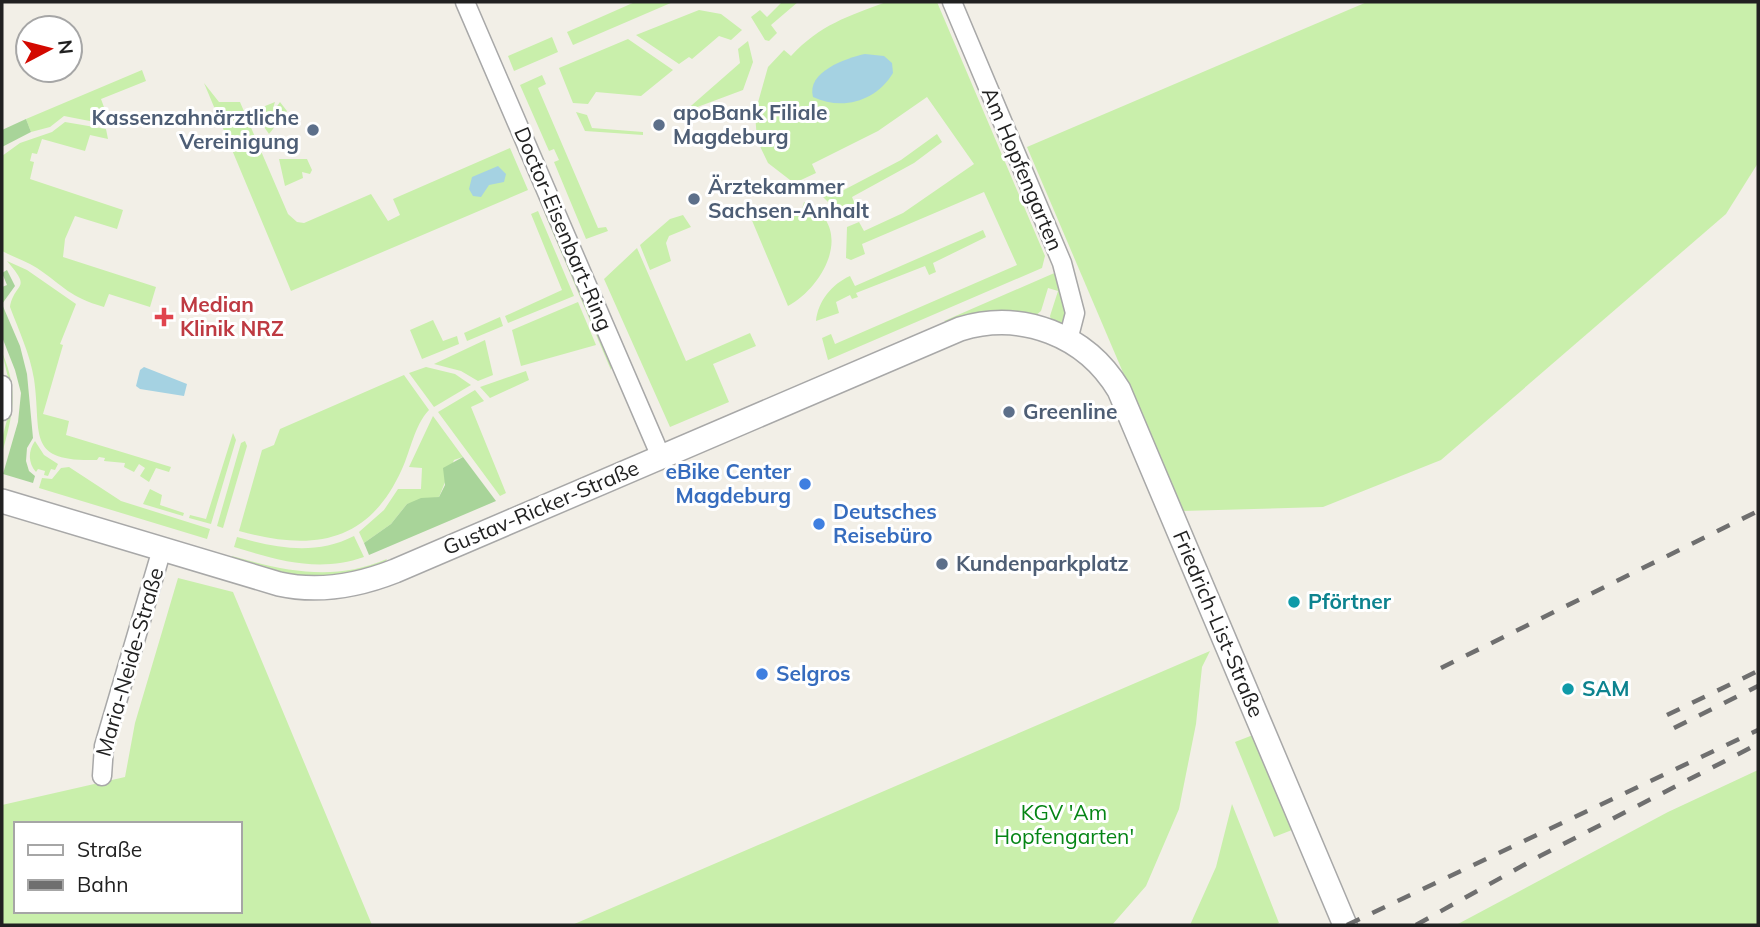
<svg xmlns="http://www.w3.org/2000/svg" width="1760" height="927" viewBox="0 0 1760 927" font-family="Mulish,sans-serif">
  <rect width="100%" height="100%" fill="#f2efe7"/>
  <!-- grass -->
  <g fill="#c9efab" fill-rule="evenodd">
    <path d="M635 2H673L573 45 567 32Z"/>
    <path d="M782 2H798L771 25 777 33 769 41 765 40 751 17 760 10 767 17Z"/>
    <path d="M886 2H937L1045 256 1042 268 828 360 822 338 831 334 835 344 1017 265 984 192 862 244 865 254 851 260 846 258 847 227 859 222 864 231 903 213 974 164 927 97 878 131 812 164 816 173 801 180H790L768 163 757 140 755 113 768 67 784 50 791 56C821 24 847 17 886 2Z"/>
    <path d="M1367 2H1758V163L1726 214 1441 460 1323 507 1182 511 1027 147Z"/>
    <path d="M699 10 721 14 742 30 731 40 719 36 692 59 689 57 679 64 636 35Z"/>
    <path d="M552 37 558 52 514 71 508 56Z"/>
    <path d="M628 39 673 70 641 96 596 92 588 104 573 103 559 68Z"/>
    <path d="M748 41 753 62 743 90 684 112 740 63 738 49Z"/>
    <path d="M142 70 146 81 101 99 105 110 100 113 105 124 64 116 50 127 31 132 26 119Z"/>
    <path d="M542 75 546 84 538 88 598 228 606 227 608 231 586 239 554 162 559 160 554 149 549 151 520 85Z"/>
    <path d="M204 83 219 102H240L288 214 297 222 304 223 371 194 388 221 400 215 393 199 510 148 528 190 291 291Z"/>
    <path d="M275 102 273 108 275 109 280 102 287 111 269 134 253 111Z"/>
    <path d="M576 112 587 115 592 128 643 132V135L585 131Z"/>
    <path d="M65 122 106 129 108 139 90 135 85 151 42 139 37 154 32 153 30 161 34 162 30 179 123 210 117 229 75 216 65 239 63 257 156 287 150 307 109 294 104 307C69 297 65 287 37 268 26 261 13 257 2 251V156L20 143 52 132Z"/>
    <path d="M937 134 942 142 914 163 852 197 856 207 839 213 822 196 824 189 834 182 840 192 901 160Z"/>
    <path d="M279 159H307L312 170 310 174 302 172 303 178 285 186Z"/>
    <path d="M804 202C856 226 825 286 788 306L748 211 801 213Z"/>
    <path d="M538 211 574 296 508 323 505 316 562 290 531 214Z"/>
    <path d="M544 212 548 214 612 365 611 370Z"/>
    <path d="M683 215 691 227 669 236 666 243 671 261 650 270 640 245 670 219Z"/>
    <path d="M983 230 986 237 933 263 936 272 929 275 925 266 856 293 858 297 852 299 850 295 836 302 839 313 816 321C818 301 832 284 850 276L855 286Z"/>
    <path d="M637 248 686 361 750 333 756 346 713 364 729 402 670 427 604 279Z"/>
    <path d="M7 261 27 270 76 304 60 344 63 345 43 414 69 421 66 435 171 467 169 472 156 468 149 482 140 476 145 468 139 464 134 472 124 467 125 463 104 461 105 458 99 457 97 460C25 462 42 435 34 379 30 354 19 331 10 307 15 281 33 291 7 261Z"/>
    <path d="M1059 271 1071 330 1051 320 1050 316 1058 291 1048 288 1041 311 1035 316 951 323 944 321Z"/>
    <path d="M578 302 596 345 521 366 512 330Z"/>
    <path d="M500 317 503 326 467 341 464 333Z"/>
    <path d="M433 320 443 341 457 336 459 344 422 359 410 330Z"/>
    <path d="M485 340 493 375 478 381 461 371 434 364Z"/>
    <path d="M2 352C19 393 13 413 2 454V439L9 412V382Z"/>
    <path d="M426 367 455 374 471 385 434 407 409 373Z"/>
    <path d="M526 371 529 380 490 398 480 387Z"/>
    <path d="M404 375 429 410C414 426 411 450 402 469 368 545 311 551 239 531L262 450 274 445 280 429Z"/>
    <path d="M475 390 484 401 471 407 506 493 500 496 438 412Z"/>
    <path d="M433 416 463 457 454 460 439 497 407 504 391 524 364 543 359 532 384 510 398 489H421L422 468 409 467Z"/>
    <path d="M233 433 236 440 211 524 189 518 190 515 206 519Z"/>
    <path d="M35 441 44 455 58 464 55 470 51 469 48 476 44 475 45 471 38 469 36 472C28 463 28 451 35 441Z"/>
    <path d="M245 441 247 446 223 528 217 526 241 443Z"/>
    <path d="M69 467 121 501 210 529 207 539 39 488 42 478 52 479 61 468Z"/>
    <path d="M150 489 162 495 160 505 184 513 183 516 143 504Z"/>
    <path d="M354 536 364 557C318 573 278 560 234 547L237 537C276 548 315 556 354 536Z"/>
    <path d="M232 556C286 571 333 582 387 559L383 566C319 584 298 578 235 562Z"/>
    <path d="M178 578 233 592 372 925H2V805L125 777 135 723ZM16 824H240V911H16Z"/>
    <path d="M1210 651 1202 667 1196 724 1179 809 1146 886 1112 925H572Z"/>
    <path d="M1253 735 1292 830 1274 837 1235 742Z"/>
    <path d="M1758 770V925H1456L1668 812Z"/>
    <path d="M1232 804 1279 923 1274 925H1190L1216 867Z"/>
  </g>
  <!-- forest -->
  <g fill="#a8d499">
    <path d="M26 119 31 132 2 147V130Z"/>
    <path d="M7 270 15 286 2 304 20 346 27 374 33 438 27 448 26 461 29 471 35 476 33 483 3 474 18 422 21 393 15 370 2 337V287L7 285 2 273Z"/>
    <path d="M463 457 496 501 369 555 364 543 391 524 407 504 421 498 439 497 445 485 443 468Z"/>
  </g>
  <!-- water -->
  <g fill="#a5d2e2">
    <path d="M865 54 884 56 892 63 893 73C876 101 843 111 813 97 806 72 846 58 865 54Z"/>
    <path d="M498 166 506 174 504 182 489 185 481 197 473 196 469 189 472 177Z"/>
    <path d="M144 367 187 384 184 396 140 389 136 386 140 370Z"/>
  </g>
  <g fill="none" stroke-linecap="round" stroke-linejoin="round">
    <!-- minor casing -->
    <g stroke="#a8a8a8" stroke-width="21">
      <g id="minor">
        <path d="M465 2 661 457"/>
        <path d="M952 2 1062 263 1075 313 1068 340"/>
        <path d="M2 385V411"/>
        <path d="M102 776 104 746 162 549"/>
      </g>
    </g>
    <!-- tertiary casing -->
    <g stroke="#a8a8a8" stroke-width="26">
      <path id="tertiary" d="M2 501 279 584C319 593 357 586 395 571L960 329C1022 310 1086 335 1119 390L1345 925"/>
    </g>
    <!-- minor -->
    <use href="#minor" stroke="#fff" stroke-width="18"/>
    <!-- tertiary -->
    <use href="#tertiary" stroke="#fff" stroke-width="23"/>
    <!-- rail -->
    <g stroke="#6f6f6f" stroke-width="4.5" stroke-dasharray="14 14" stroke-linecap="butt">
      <path d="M1441 668 1758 511"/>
      <path d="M1667 715 1758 671"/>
      <path d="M1674 728 1758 686"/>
      <path d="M1347 925 1758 730"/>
      <path d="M1416 925 1540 856 1758 744"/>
    </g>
  </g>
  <!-- markers -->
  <g fill="#5c6f8a" stroke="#fff" stroke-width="2.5">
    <circle cx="659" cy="125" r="7"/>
    <circle cx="313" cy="130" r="7"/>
    <circle cx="694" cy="199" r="7"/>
    <circle cx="1009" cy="412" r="7"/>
    <circle cx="942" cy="564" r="7"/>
  </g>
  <path fill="#e0444e" stroke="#fff" stroke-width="2.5" d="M160.5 306.5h7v7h7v7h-7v7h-7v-7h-7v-7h7z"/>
  <g fill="#3f7fe0" stroke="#fff" stroke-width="2.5">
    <circle cx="805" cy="484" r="7"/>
    <circle cx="819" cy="524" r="7"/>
    <circle cx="762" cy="674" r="7"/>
  </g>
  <g fill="#0f9aa8" stroke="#fff" stroke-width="2.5">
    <circle cx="1294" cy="602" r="7"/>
    <circle cx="1568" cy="689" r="7"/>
  </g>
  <g text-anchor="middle" stroke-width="6" stroke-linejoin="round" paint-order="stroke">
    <!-- service labels -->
    <g font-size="21" font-weight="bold" fill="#4e5e75" stroke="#fff" text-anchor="start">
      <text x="673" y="120">apoBank Filiale<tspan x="673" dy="24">Magdeburg</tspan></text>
      <text x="299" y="125" text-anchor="end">Kassenzahnärztliche<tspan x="299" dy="24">Vereinigung</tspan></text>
      <text x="708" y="194">Ärztekammer<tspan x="708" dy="24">Sachsen-Anhalt</tspan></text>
      <text x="1023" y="419">Greenline</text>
      <text x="956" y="571">Kundenparkplatz</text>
    </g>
    <!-- street labels -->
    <g font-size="21" fill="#212121" stroke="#fff">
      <text transform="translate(1022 169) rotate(67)" y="7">Am Hopfengarten</text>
      <text transform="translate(563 229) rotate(67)" y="7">Doctor-Eisenbart-Ring</text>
      <text transform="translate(541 508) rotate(-23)" y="7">Gustav-Ricker-Straße</text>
      <text transform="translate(1218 624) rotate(67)" y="7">Friedrich-List-Straße</text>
      <text transform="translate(130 662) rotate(-74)" y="7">Maria-Neide-Straße</text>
    </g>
    <!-- health labels -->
    <g font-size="21" font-weight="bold" fill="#be3a42" stroke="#fff" text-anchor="start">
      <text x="180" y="312">Median<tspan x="180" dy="24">Klinik NRZ</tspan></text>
    </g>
    <!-- shop labels -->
    <g font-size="21" font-weight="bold" fill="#366cbe" stroke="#fff" text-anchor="start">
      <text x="791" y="479" text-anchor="end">eBike Center<tspan x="791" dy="24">Magdeburg</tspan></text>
      <text x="833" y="519">Deutsches<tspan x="833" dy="24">Reisebüro</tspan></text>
      <text x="776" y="681">Selgros</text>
    </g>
    <!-- culture labels -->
    <g font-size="21" font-weight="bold" fill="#0d838f" stroke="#fff" text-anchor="start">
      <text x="1308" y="609">Pförtner</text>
      <text x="1582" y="696">SAM</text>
    </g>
    <!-- park labels -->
    <g font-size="21" fill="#058515" stroke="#fff">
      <text x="1064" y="820">KGV 'Am<tspan x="1064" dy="24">Hopfengarten'</tspan></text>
    </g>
  </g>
  <!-- border -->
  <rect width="1760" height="927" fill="none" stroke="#212121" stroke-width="7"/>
  <!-- legend -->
  <rect x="14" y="822" width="228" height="91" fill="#ffffff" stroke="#a6a6a6" stroke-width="2"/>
  <rect x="28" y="845" width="35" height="10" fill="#ffffff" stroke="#a6a6a6" stroke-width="2"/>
  <text x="77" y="857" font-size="21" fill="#212121">Straße</text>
  <rect x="28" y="880" width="35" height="10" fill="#6f6f6f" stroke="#a6a6a6" stroke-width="2"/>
  <text x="77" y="892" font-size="21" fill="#212121">Bahn</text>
  <!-- north arrow -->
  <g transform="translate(49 49) rotate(83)"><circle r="33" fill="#ffffff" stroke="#a6a6a6" stroke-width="2"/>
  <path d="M0-5L12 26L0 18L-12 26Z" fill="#d30900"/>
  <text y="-10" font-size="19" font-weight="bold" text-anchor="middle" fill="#212121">N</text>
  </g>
</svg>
